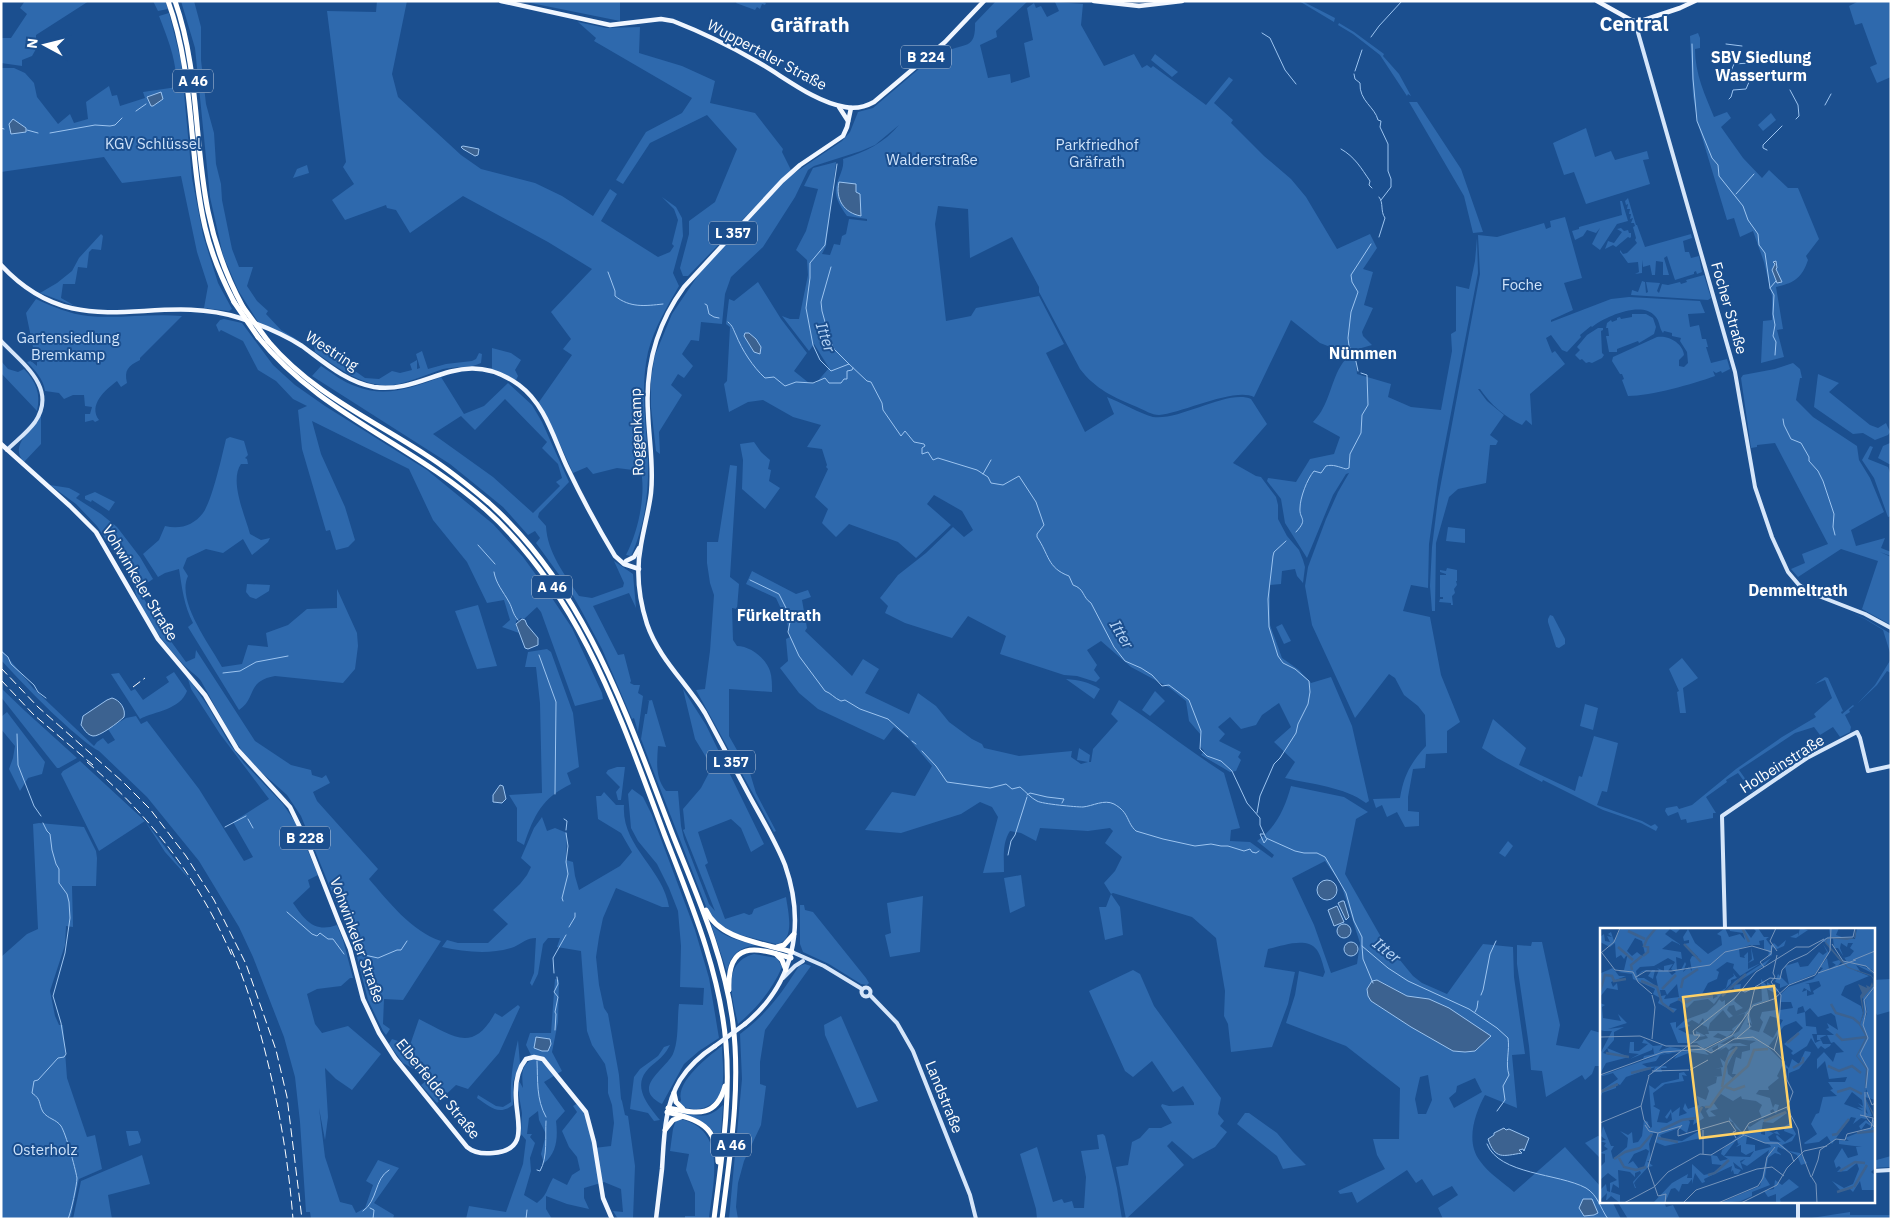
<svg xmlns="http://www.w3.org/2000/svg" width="1892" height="1220" viewBox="0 0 1892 1220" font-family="'IBM Plex Sans',sans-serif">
  <rect width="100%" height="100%" fill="#1b4f8f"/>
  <!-- green -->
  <g fill="#2e69ad" fill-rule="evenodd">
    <path d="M25 1H89L36 35V49L32 56 22 60V66L1 63V38H11L27 14 20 8Z"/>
    <path d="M153 1H165L168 9 158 11Z"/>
    <path d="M181 1H194L201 27V60L206 104 214 133 216 164 221 184 222 200 232 249 239 267H253L247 286 257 301 268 311 266 314 281 330 301 342 258 322 238 290 223 255 210 197 195 48Z"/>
    <path d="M377 1H407L392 74 398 97 461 155 481 169 535 183 562 196 593 216 610 189 617 194 601 221 658 257 670 252 674 246 672 244 678 220 674 209 662 197 676 207 682 218 683 236 673 273 679 286C667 307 654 328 648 352 640 387 646 423 648 458 649 491 645 526 631 556L626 555C638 532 646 496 641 471L617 468 593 474 587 467 573 473 559 442 539 402 572 355 563 349 571 339 551 312 592 269 548 242 463 196 410 233 396 210 387 208 386 205 345 220 332 200 354 184 343 167 346 162 327 11 376 12Z"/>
    <path d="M521 1H620V21Z"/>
    <path d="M737 1H760L766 3 765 5 762 4 760 9 757 7 755 10 736 3Z"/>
    <path d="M996 1H1028L996 31 997 37 980 45 988 78 1010 74 1011 83 1030 77 1024 43 1033 40 1027 8 1034 3 1036 8 1041 6 1047 17 1059 11 1055 2 1083 4 1081 25 1104 66 1134 54 1142 68 1147 65 1151 68 1153 66 1206 105 1229 77 1233 80 1214 103 1233 120 1231 123 1264 156 1291 179 1306 197 1337 249 1370 234 1377 248 1363 269 1373 272 1364 305 1373 308 1362 332 1363 336 1372 345 1351 351 1343 358 1333 348 1320 343 1291 320 1254 397C1235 387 1182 413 1159 415 1152 415 1144 410 1137 407 1115 398 1095 389 1080 369L1047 307 1039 292V287L1012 237 970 258 968 209 938 206 935 224 946 321 971 316 976 308 1039 296 1064 344 1046 353 1085 432 1114 414 1107 397C1120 402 1141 414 1153 417 1180 421 1228 389 1251 399L1267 424 1233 463 1256 476 1261 477 1276 497 1278 505V519L1287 536 1299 550 1303 560 1305 567 1303 583 1297 576 1295 569 1282 571 1281 584 1270 585V625L1282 658 1299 670 1311 683 1331 677 1352 726 1369 801 1366 803C1345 787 1311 784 1285 778L1295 762 1274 742 1291 727 1279 703 1262 715 1256 725 1241 729 1230 717 1218 727 1225 734 1219 741 1241 752 1238 757 1241 760 1236 771 1230 772 1201 755 1204 751 1200 746 1201 735 1189 721 1186 701 1170 688 1131 667 1101 641 1087 650 1097 665 1094 670 1100 678 1096 682 1077 676 1064 675 1000 654 1006 636 968 616 952 638 905 623 885 613 888 606 880 598 898 575 926 553 953 527 964 537 973 530 962 511 934 495 927 504 951 525 916 558 898 542 849 524 836 537 822 523 828 509 815 497 828 469 826 467 827 465 822 449 807 447 821 425 793 417 763 400 748 402 729 412 724 384 727 381 730 327 726 324 729 299 734 301 758 282 781 319 807 353 794 371 809 383H816L829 368 814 344 809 351 782 316 790 319H799L808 275 807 260 796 250 806 231 818 189 804 186 813 168 836 162 826 246 822 254 830 255 834 244 840 245 842 236 846 234 849 219 867 221V219L847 216C843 210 837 202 836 194 834 181 845 172 843 159 865 152 884 143 899 125L875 145 861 151 814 166 808 170 795 197 763 247 731 277 725 294 722 324 701 322 699 341 691 340 682 354 693 366 684 378 678 374 671 385 682 395 659 432 660 454 656 451 651 407V379L655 355 672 314 707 262 787 178 842 141 850 132 858 112 873 108 940 51 943 54C961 41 976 53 975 23Z"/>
    <path d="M1299 1H1302L1335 18 1334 22Z"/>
    <path d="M1859 1H1891V77L1877 83 1870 67 1877 64 1862 23 1855 25 1849 6Z"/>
    <path d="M169 13 181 61 192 178 203 235 218 283 232 309 229 311 204 308 208 286 197 252 181 176 122 183 104 157 1 172V68H14L25 73 34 83 37 97 58 124 70 114 74 123 88 119 86 102 109 86 112 96 117 95 120 106 145 98 143 92 177 87C176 58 169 42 159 16Z"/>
    <path d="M578 22 606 28 640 27 639 53 682 66 715 81 710 103 755 113 783 149 782 152 791 170 688 276H683L680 268 689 234V221L715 202 737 149 707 115 650 143 623 184 616 180 646 132 682 113 692 98 594 41 596 38Z"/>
    <path d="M1339 23 1354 32 1384 54 1383 56 1399 74 1411 96 1408 94 1407 96 1380 55 1353 34 1338 25Z"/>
    <path d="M1698 33 1700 38V48L1695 49C1695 74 1705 95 1714 117L1727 112 1731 118 1721 127 1743 158 1762 178 1769 170 1788 188H1798L1819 239 1806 256 1808 260C1802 278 1794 283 1776 287L1783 329 1777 330 1784 357 1761 363 1763 321 1772 320V296L1764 262 1753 231 1740 237 1734 218 1727 220 1698 124 1693 96 1690 36Z"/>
    <path d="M1155 54 1178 72 1172 77 1151 60Z"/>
    <path d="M1409 102H1417L1461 169 1483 232 1473 233 1464 196Z"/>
    <path d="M1771 113 1776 120 1763 131 1758 125Z"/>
    <path d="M1586 128 1595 157 1611 151 1615 160 1647 151 1649 159 1643 160 1650 184 1586 204 1574 172 1564 175 1553 143Z"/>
    <path d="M307 165 309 173 293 178 297 169Z"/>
    <path d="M1628 198 1636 225H1637L1645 247 1691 234 1692 238 1683 241 1685 252H1689L1691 258 1699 256 1702 272 1697 274 1696 271 1694 272V274L1675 280 1667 256 1664 258 1669 275H1663V262L1656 261 1655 275H1652L1650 265 1643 267 1642 260V273L1635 274 1639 272 1638 262 1628 263 1620 252V250L1623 254 1627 253 1637 243 1635 240 1636 238 1633 227 1635 226 1634 223H1631L1633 218 1630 219 1631 214H1629L1630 209H1627L1628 204 1626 205 1625 201Z"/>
    <path d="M1620 201H1622L1628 221 1617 224 1600 250 1592 244 1600 228 1596 233 1587 230 1583 236 1575 240 1572 231 1579 229V227L1622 215Z"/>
    <path d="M1565 217 1582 278 1564 283 1573 310 1551 320V322L1611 299 1629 297 1700 301 1705 313 1688 314 1690 327 1699 325 1702 339H1706L1708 347H1706L1711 363 1727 359 1730 369 1722 373 1721 371 1716 373 1713 371 1715 376C1693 384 1651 396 1628 396L1622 380 1624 379 1622 374H1620L1612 361 1613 357 1657 337C1668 335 1683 343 1684 355L1679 360V366L1684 367 1688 363 1687 352 1680 341 1681 338 1672 336V333L1664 331 1663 333C1659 328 1660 321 1655 316 1642 300 1604 317 1592 327L1591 326 1580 335 1581 337 1567 352 1562 350 1551 335 1546 338 1552 353 1555 351 1565 364 1530 394 1532 425 1526 420 1522 425C1506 418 1490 404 1480 389H1478L1487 401 1504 415 1490 435 1498 441 1496 445H1490L1486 483 1458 489 1449 497 1436 543 1435 611H1432L1430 586 1432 547 1438 499 1480 274 1478 235 1497 237 1544 223 1546 229 1551 227 1550 221Z"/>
    <path d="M1621 228 1624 231 1628 230 1629 233H1631V237L1630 238 1628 237 1616 247 1613 245 1605 249 1608 241 1614 243 1622 232 1617 229Z"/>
    <path d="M101 234 103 236 101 250 92 249 89 252 87 268 78 267 75 284H63L61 298 75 306 40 293 57 283 72 271 79 258Z"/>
    <path d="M1477 238 1478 273 1438 480 1429 544 1428 588 1411 585 1403 611 1430 617 1441 675 1460 722 1447 731V753L1426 754 1425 768 1413 769 1408 797V811L1419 812V826L1405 827 1397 812 1387 817 1382 805 1376 808 1373 799 1400 798C1404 775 1410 764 1426 746L1425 715 1418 706 1404 695 1395 678 1389 674 1355 718 1312 625 1305 586 1308 567 1326 519 1338 492 1349 473 1346 474 1333 495 1307 558 1285 523 1281 499 1267 481 1268 478 1296 482 1310 459 1334 454 1340 437 1313 422C1317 417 1321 413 1323 408 1333 391 1335 361 1355 353L1357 374 1391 384 1388 397 1411 407 1441 410 1452 351 1451 334 1456 331V286L1469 289 1475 261Z"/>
    <path d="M1704 275 1711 298 1708 300 1631 295 1632 290 1638 292 1642 281 1645 282 1646 293 1648 292 1646 282 1660 283 1657 291 1659 293 1662 284 1668 285 1680 282 1681 284 1687 282 1686 280Z"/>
    <path d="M36 299C53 307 70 314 88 316 119 319 151 313 182 316L140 358V360C128 366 124 370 127 383L121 387 117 381C105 390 88 405 99 420L95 422 93 420 85 422V414H90L92 407 85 406 84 395H73L64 399 59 393 45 391C44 380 34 369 27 362L31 361 37 366V359L34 352 26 313Z"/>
    <path d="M1632 314H1646L1653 318 1656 327 1654 334 1639 343 1638 341 1617 349V352H1609L1606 336H1609L1608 328H1606L1607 323 1611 320 1612 322 1617 320V318L1620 317 1621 319 1632 317Z"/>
    <path d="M224 319 242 323 273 365 295 385 325 406 427 470 493 524 523 557 542 583 572 628 602 693 603 699 575 706 541 612 537 607 524 619 521 618 516 621V626L519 633 502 627 510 620 504 600 487 603 467 562 433 520 409 469 312 421 321 454 345 507 355 540 348 547 336 550 330 530 326 531 302 449 298 410 307 406 293 399 276 381 258 370 243 341 221 330 219 332 216 325 220 320Z"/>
    <path d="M1598 328H1603V330L1601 331 1602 353 1604 355 1602 358 1592 363 1589 362 1586 363 1582 359 1580 360 1575 355 1580 350 1577 347 1587 335Z"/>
    <path d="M314 344 339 360 353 362 355 371 365 378 379 379 392 371 400 373 412 370 410 364 417 360V369L420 368 416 354 422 351 428 369 446 364 472 361 476 359 479 353 482 354 481 363C470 369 455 366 443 369 428 374 414 380 399 384 367 391 340 369 315 352Z"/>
    <path d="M492 348 511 353 521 360 515 370 518 376 516 380 492 369Z"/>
    <path d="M1 361 8 369 18 372 24 369C36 382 41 393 37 411L1 373Z"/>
    <path d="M1793 363 1800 369 1802 378H1800L1796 400 1813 417 1857 446 1859 460 1870 478 1884 512 1851 530 1856 546 1885 538 1881 548 1891 552V556L1880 552 1891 557V625L1862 609 1878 561 1841 549 1798 577 1791 569 1805 563 1802 554 1828 544 1775 443 1757 445V447L1751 448 1741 378 1743 375 1775 369Z"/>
    <path d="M321 366C332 373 343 382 355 386 385 398 412 388 441 377L464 414 484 406 508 383 532 405 542 422 569 482 539 513 538 517 546 526C547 552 565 575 579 596L592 598 623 587 624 583 614 561 633 574 636 608 629 593 593 606 618 655 624 654 631 681 630 683 634 685H640L638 693 643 696 638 732 634 718 632 719 602 649 580 608 568 587 536 543 540 538 535 531 528 535 503 507 450 464 312 376ZM505 399 547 442 542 448 558 464 562 478 556 482 560 486 533 513 493 477 433 434 461 416 475 430Z"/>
    <path d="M1818 374 1839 383 1829 392 1870 425 1878 428 1886 423 1890 432 1888 435 1875 440 1863 433 1853 434 1814 407Z"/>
    <path d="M41 415V444L24 462C8 444 34 430 41 415Z"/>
    <path d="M230 437 244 441 248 455 245 458 247 459 248 464H241C229 481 245 515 250 534L261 540 270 538 268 542 252 555 243 539 223 553 206 549 187 558 183 568 188 576C176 601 210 645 222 667L242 664 248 645 268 647 266 633 288 625 307 609 337 608V589L357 633 358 646 355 669 343 683 275 676C246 681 257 698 239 710L188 627 193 623C184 606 182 588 179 569L165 573 158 577 143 554 159 540 165 526C180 530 194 525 203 513 212 501 222 456 226 439Z"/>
    <path d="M754 442 761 452 770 460 768 469 771 470 769 481 780 488 765 509 742 489 743 460 740 444Z"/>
    <path d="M1890 443 1891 464H1889L1878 458 1883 446Z"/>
    <path d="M1870 446 1873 447 1868 459 1888 467 1891 476V516L1888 517 1874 478 1862 460Z"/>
    <path d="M730 465 737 466 730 577 739 584 737 609 732 608 733 640 737 646C750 646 766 658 770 671 772 677 772 685 772 692L729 689V736L750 773 756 793 776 831 774 832 696 690 705 689 710 651 714 595 710 583 707 563V542H718Z"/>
    <path d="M50 485 69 488 80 494 76 498 101 514 117 527 140 557 153 579 138 589 162 629 186 662 195 658 196 650 255 741 291 765 311 770 312 775 322 778 326 775 330 783 313 792 317 801 378 869 369 879C389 902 411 931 441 941L403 1000 384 999 383 1024 390 1029 386 1035 383 1031 368 1000 355 949 301 816 287 795 260 771 242 751 230 733 201 681C196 674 189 671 184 665 168 648 134 607 134 583L97 526 76 504Z"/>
    <path d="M95 492 115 502 109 511 92 500 91 502 85 499V496Z"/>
    <path d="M1448 527 1465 529V543L1446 541Z"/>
    <path d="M1447 568 1457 570V581H1456L1457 585 1454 589 1455 593 1452 596 1453 605H1451V603L1439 602 1440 599H1443V597H1440V575H1446V574L1440 572V570L1446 571Z"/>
    <path d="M752 571 796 594 808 590 811 597 802 600 807 628 805 631 852 676 863 659 879 669 865 693 909 714 918 693 936 706 949 722 972 739 982 744 984 748 1019 756 1072 751 1071 757 1081 764 1088 762 1077 760 1079 748 1090 755 1089 762H1091L1093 749 1118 721 1111 714 1119 700C1155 723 1188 750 1224 773L1240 828 1231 830 1230 841 1250 842 1272 858 1274 855 1257 841C1276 828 1285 808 1291 786L1344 797 1368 812 1356 819 1345 874 1381 937 1413 976 1422 983 1447 994 1483 944 1513 947 1514 977 1525 1054 1512 1055 1517 1108 1485 1095C1475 1113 1465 1142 1480 1161 1488 1173 1503 1182 1514 1192L1565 1147 1601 1187V1201H1612L1621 1219H1443L1438 1208 1458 1195 1452 1186 1433 1196 1422 1179 1416 1183 1407 1170 1357 1203 1352 1192 1340 1194 1338 1191 1385 1169 1377 1155 1373 1139H1399L1400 1088 1346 1046 1286 1023 1295 995 1299 971 1323 977 1325 972C1323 965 1321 956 1317 950 1307 936 1282 946 1268 949L1264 967 1295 972 1288 1004 1272 1047 1231 1052 1228 1024 1224 1016 1225 991 1216 938 1192 917 1113 893 1111 894 1120 907 1123 935 1105 940 1099 907H1106L1111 894 1104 883 1115 871 1122 857 1105 843 1113 831 1110 828 1088 831 1040 828 1036 841 1021 833 1010 831C1002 843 1004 858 1004 872L983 873 998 817 992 807 980 802 961 814 901 833 865 830 892 792 915 796 932 766 909 739 894 727 884 740 818 709 799 693 780 668 788 661 786 639 790 637 787 622 776 598 746 584ZM1325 861 1341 884 1360 943 1357 964 1331 973 1314 925 1292 878ZM1372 981H1380L1407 996 1470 1052 1453 1051 1411 1027 1371 1001 1368 996 1367 989ZM1428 1075 1432 1100 1426 1114H1418L1415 1099 1420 1077ZM1475 1078 1482 1092 1454 1108 1449 1098 1456 1092 1457 1086Z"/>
    <path d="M247 584 270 585 269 591 256 599 250 597 246 592Z"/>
    <path d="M478 605 497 666 477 669 455 611Z"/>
    <path d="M1849 612 1866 619 1891 634V656L1883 630 1865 619Z"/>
    <path d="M1550 615 1553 616 1565 639V644L1559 648 1556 647 1548 622V619Z"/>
    <path d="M1282 624 1291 641 1284 644 1276 627Z"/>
    <path d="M1 649 33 688 94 746 97 742 103 738 108 744 115 740 108 729 126 718 136 716 141 724 147 721 199 789 244 861 253 857 233 822 269 799 220 734 191 689 187 676 209 708 229 743 244 763 283 804 297 825 318 875 308 880 310 887 293 903C305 921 315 933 337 925L343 940 353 978H350L341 986 317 989 307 994 315 1024 322 1033 348 1026 381 1054 352 1090 336 1079 325 1068 328 1117 325 1140 319 1108 325 1157 340 1202 352 1205 356 1213 365 1208 373 1185 366 1181 378 1160 399 1168 374 1203 394 1215 393 1219H311L310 1212H306L300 1122 295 1077 284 1037 253 957 239 927 199 861 147 797 99 751C89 746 80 737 71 730 46 708 23 684 1 660Z"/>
    <path d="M547 649 551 652 573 713 579 767 567 773 571 784C542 798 534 815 524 845L517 841V808L509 795 542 793 540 703 536 667H525L528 652Z"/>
    <path d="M1682 658 1698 678 1683 688 1686 713H1680L1677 692 1679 691 1669 669Z"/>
    <path d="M1891 659V673L1887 671 1877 685 1857 704 1875 685Z"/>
    <path d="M174 672 187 691C180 710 155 711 140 719L111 674 119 673 131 691 135 689 143 700 169 682 166 677Z"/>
    <path d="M1825 677 1828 678 1843 711 1841 712 1842 714 1853 705 1854 706 1849 710 1850 712 1845 715 1851 727 1850 732 1840 737 1833 727 1820 735 1814 727 1795 733 1739 770 1754 791 1752 792 1738 773 1726 780 1727 782 1706 797 1716 813H1713V818L1687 823 1686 819 1681 820 1678 812 1668 816 1665 811 1666 808 1677 806 1679 809 1692 805 1736 769 1782 737 1816 717 1814 714 1832 698 1825 680 1815 684Z"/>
    <path d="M1066 679C1079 680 1089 682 1100 689L1094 699Z"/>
    <path d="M1 688 25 711 77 758 59 768H57L1 697Z"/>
    <path d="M683 689 706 725 764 844 751 852 741 828 731 819 698 832 708 863 705 865 725 919 744 913 749 915 752 914 754 909 786 897C788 911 796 942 776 944L737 934 718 925 707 909 647 755 641 739 645 714H647L649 701H647L652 700 666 747 658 746C657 762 655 778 666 791H678L681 826 684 839 709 904 715 911 683 830 685 829 683 809 701 788 712 767 695 739Z"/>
    <path d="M1155 691 1165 701 1150 716 1142 710Z"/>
    <path d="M1585 704 1598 708 1593 730 1580 726Z"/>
    <path d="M7 712 45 762 42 774 28 778 20 791 9 769 13 758 15 746 1 729V717Z"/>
    <path d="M1493 719 1526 748 1519 765 1575 791 1579 776 1582 777 1594 736 1618 743 1607 792 1602 791 1597 805 1642 821 1651 826 1655 824 1658 827 1656 831 1641 823 1603 810 1543 780 1542 782 1497 758 1482 748Z"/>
    <path d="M80 761 145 821 192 882 165 852 145 821 99 851 61 774 63 771Z"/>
    <path d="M617 767H625L621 800H618L616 792 620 787 606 773 608 770Z"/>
    <path d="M632 789 643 797 652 815 695 930 709 978 719 1038 699 1051 684 1064 662 1104C630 1088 666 1069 673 1054 679 1040 677 1019 679 1004L703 1005 704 988 680 987 681 946 678 911 669 888 657 864 638 841 631 828 628 794Z"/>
    <path d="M604 792 616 805H624C621 846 663 868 669 907H662L616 888 603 918 599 937 596 957 599 985 604 1008 608 1014 619 1075 621 1099 622 1101 625 1115 628 1116 635 1166 633 1219H618L613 1211 623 1212 621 1189 604 1182 584 1188V1198L589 1209 567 1204 546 1196V1209L552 1219H466L469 1206 506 1212 523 1164 526 1140 521 1134 522 1113 518 1090V1079L523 1088C522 1076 520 1065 533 1059L526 1045 530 1033H551L555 979 559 980 558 1022 552 1052 562 1071 544 1082 565 1111 556 1121C558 1137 557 1153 544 1163L541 1154 546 1134 539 1120 538 1111 529 1118 527 1134H532L530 1137 535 1143 530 1158 531 1171 524 1195 537 1203C548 1194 546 1190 553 1178L567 1185 572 1175 580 1170 577 1157 569 1147 562 1131 577 1112 573 1106 578 1103 585 1113 594 1148 611 1146 614 1123 612 1105 608 1093V1078L605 1064 592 1045 587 1031 581 951 557 947 560 938H548L543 944 538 974 532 986 530 983 534 973 536 938C527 938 522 943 514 947 491 955 465 952 442 947L447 940 458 943H488L508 924 493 910 520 884 527 875 531 867 521 858 534 828 542 817 547 831 555 828 567 833 566 860 573 862 575 876 579 890 620 866 632 852 621 833 598 819 596 796H601Z"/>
    <path d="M39 823 84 827 96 851 97 858 96 886H72L73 927 66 926 65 945 50 991 55 1016 59 1025H63L67 1078 87 1137 95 1135 102 1169 79 1179 71 1216 68 1219H1V957L27 934 38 929 33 824Z"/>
    <path d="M1508 841 1513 846 1505 857 1499 853Z"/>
    <path d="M1021 875 1025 906 1010 913 1004 878Z"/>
    <path d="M923 896 920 952 890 957 885 935 891 933 887 903Z"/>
    <path d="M800 905H804L805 910 813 912 866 978 869 983 867 985 861 984 829 964 803 952 800 944Z"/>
    <path d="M711 924C724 938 740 941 757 945 740 947 730 954 727 972Z"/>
    <path d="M1532 942H1542L1560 1025 1556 1045 1579 1049 1591 1030 1601 1033V1066H1595L1592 1074 1585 1080 1582 1075 1546 1097 1542 1071 1531 1070 1529 1046 1517 964V945L1531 946Z"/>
    <path d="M754 954 777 958 782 967C772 990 757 1008 738 1024 733 1000 720 963 754 954Z"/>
    <path d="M805 964 811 966 765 1030 760 1062V1084L766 1086 761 1125 744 1161 738 1183 736 1207 738 1219H729L742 1079 740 1034C767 1014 781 994 799 966Z"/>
    <path d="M1133 970 1140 974 1154 1006 1221 1098 1218 1114 1224 1121 1220 1126 1227 1132 1215 1147 1193 1159 1172 1141 1167 1146 1184 1165 1126 1219 1116 1167 1128 1165 1132 1142 1140 1138 1149 1128H1161L1172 1123 1161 1106 1162 1104 1169 1106 1194 1105V1103L1183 1086 1173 1092 1152 1061 1133 1077 1125 1071 1089 991Z"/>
    <path d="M1890 979 1891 1011 1877 1015 1873 1008V980Z"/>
    <path d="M518 1005 520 1007 499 1053 468 1089 456 1085 437 1103 421 1085 430 1078 403 1063 389 1044 392 1039 410 1045 419 1019C452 1035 472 1055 495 1013L502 1017Z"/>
    <path d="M841 1016 878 1101 857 1108 825 1035 824 1025Z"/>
    <path d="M518 1040 520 1064 513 1082V1105C498 1116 491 1107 477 1098L478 1095 496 1106 503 1107 511 1102C510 1080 513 1061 518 1040Z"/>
    <path d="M670 1045C663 1058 659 1059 649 1068 631 1086 648 1105 660 1120L654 1121 648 1113 630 1109 634 1077 640 1069 658 1056 664 1047Z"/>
    <path d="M722 1046C722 1066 730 1098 706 1107 696 1111 688 1109 679 1105L681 1100C676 1081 709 1056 722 1046Z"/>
    <path d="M723 1105 720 1146C712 1122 699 1119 676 1112 696 1113 704 1123 723 1105Z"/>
    <path d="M1245 1113H1249L1277 1133 1293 1152 1306 1165 1283 1169 1277 1156 1237 1124Z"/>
    <path d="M680 1119C728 1129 713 1184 709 1219H685V1216H695V1193L686 1170 689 1154 670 1151 673 1129 676 1120Z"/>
    <path d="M126 1131H138L141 1140 140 1143 129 1146Z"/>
    <path d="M1103 1134 1105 1136 1117 1188 1122 1219H1037L1036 1209 1020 1154 1037 1147 1053 1202 1062 1199 1064 1203 1072 1201 1074 1208H1084L1086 1177 1081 1151 1099 1149 1097 1135Z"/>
    <path d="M1598 1136 1601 1137V1159L1585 1143Z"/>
    <path d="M142 1155 150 1184 108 1195 112 1219H73L81 1181Z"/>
    <path d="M1891 1156 1890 1167 1873 1168V1161Z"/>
    <path d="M1617 1201H1664L1666 1207 1673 1205 1680 1219H1628Z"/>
    <path d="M1850 1212V1215H1891V1219H1805Z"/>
  </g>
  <!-- water -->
  <g fill="#3c6290" stroke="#9cc4f0">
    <path d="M161 92 163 99 153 106H151L147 97Z"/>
    <path d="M13 119 26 128V132L11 134 9 124Z"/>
    <path d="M463 146 479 149 478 155 475 156 463 149 461 147Z"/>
    <path d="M839 182 856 184V192L860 194 861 216C844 213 835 199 839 182Z"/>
    <path d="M1776 261 1777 268 1776 269 1782 282 1777 283 1772 270 1775 264 1773 262Z"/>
    <path d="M745 333H749L756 339 761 347 760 354 754 352 744 336Z"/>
    <path d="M522 619 525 620 527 625 538 638V645L528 649 525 648 516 624Z"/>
    <path d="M112 698C120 700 126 709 124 717 119 722 99 737 93 736 87 735 84 729 81 725L83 716 107 700Z"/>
    <path d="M500 785 503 786 506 799 502 803 493 802V795Z"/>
    <circle cx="1327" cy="890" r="10"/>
    <path d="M1342 901H1344L1349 917 1346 920 1338 903Z"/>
    <path d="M1337 906 1344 922 1334 926 1328 910Z"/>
    <circle cx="1344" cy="931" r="7"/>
    <circle cx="1351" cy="949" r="7"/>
    <path d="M1377 980 1407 996 1429 999 1449 1008 1491 1036 1475 1051 1465 1052 1453 1051 1411 1027 1371 1001 1368 996 1367 989 1372 981Z"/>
    <path d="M536 1037 550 1039 551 1044 548 1051H542L534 1048Z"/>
    <path d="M1504 1128 1506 1130 1509 1129 1529 1138 1524 1151 1523 1149 1519 1150 1522 1153C1503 1156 1495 1160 1488 1139L1494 1135V1133Z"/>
    <path d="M1583 1199H1592L1598 1213 1594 1215 1584 1216 1579 1208Z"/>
  </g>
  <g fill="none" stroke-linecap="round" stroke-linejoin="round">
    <!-- stream -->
    <g stroke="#9cc4f0" stroke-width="1">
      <path d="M1262 33 1270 38 1285 70 1296 84"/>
      <path d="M1371 37 1379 26 1402 1"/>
      <path d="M1692 44 1693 79 1697 121 1712 158 1718 165 1719 176 1743 206 1748 220 1758 234 1759 245 1765 253 1770 288 1774 295 1773 314 1775 325 1773 336 1776 342 1775 355"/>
      <path d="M1726 44 1742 46"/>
      <path d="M1722 70 1731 71 1734 64 1750 63"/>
      <path d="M1355 71 1362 50"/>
      <path d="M1354 74 1355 79 1360 83C1359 101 1375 107 1378 120L1381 121 1380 127 1388 144V171L1391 179V187L1381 200"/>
      <path d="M1790 90 1798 105 1799 116 1796 119"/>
      <path d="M1729 99 1731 97 1733 90 1746 89 1749 82 1756 80"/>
      <path d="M1825 105 1831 94"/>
      <path d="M136 111 146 104"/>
      <path d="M1 128 4 129"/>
      <path d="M27 130 38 133"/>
      <path d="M50 133 95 125 110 126 115 125 122 118"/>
      <path d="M1341 149C1355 157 1361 168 1370 181L1369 185 1372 188"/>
      <path d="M1767 150 1763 148V145L1782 126"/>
      <path d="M837 164 825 245 810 263V278L806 308 813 345 820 360 831 371 849 364 867 381 871 382 882 403 883 410 901 436 905 431 914 442 924 444 925 446 922 448V454L928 452 933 460 938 458 977 470 988 477 991 483 1003 485 1019 476 1036 502 1044 525 1037 534V537C1049 554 1047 568 1069 576L1073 585C1085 589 1082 597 1091 603L1114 647 1125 661 1141 668 1152 675 1162 686 1169 685 1189 700 1201 731 1200 749 1207 756 1221 761 1232 771 1247 803 1260 818V825L1266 838 1295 851 1304 853H1317L1325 857 1346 893 1354 921 1362 937V946L1388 968 1408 981 1469 1009 1497 1028 1508 1038C1510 1051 1505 1063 1509 1075L1503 1086 1505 1100 1497 1111"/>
      <path d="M1736 194 1754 174"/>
      <path d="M1379 197C1384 203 1380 211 1385 218L1379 237"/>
      <path d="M831 267 821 302 822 311 830 340 834 349 849 364"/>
      <path d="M608 272 615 291V296C630 308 645 306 663 304"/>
      <path d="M1770 288 1776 281"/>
      <path d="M705 304 707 305 709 314 714 317 719 318"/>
      <path d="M728 322C733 326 733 329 736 335 742 350 753 367 765 378L774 377 785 386 796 382 813 383 825 378 829 383H841L844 379H847V371L852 370 853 368"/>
      <path d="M1358 371 1355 357 1349 346 1348 338 1351 312 1358 292 1352 282 1351 275 1371 244"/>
      <path d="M1783 419 1784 425 1791 439 1801 443 1809 457V461L1818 471 1823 481 1834 514 1833 527 1835 535"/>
      <path d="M983 474 991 460"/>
      <path d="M1296 532C1309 518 1299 520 1300 508 1300 498 1307 479 1314 471L1321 473 1326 466C1333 464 1339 467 1346 469L1349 468 1350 454 1361 433 1362 415 1368 405 1367 375 1361 373"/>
      <path d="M478 545 495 564"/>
      <path d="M494 572C496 584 503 591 509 602 513 609 512 613 518 620"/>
      <path d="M750 580 779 594 786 608 790 622 788 632 799 656 825 691C831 693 834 698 841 701L845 700 860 709 888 719 908 737"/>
      <path d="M1 651 8 657 11 664 34 685 38 692 46 698"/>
      <path d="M539 655 556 702 555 794"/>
      <path d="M223 673 240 671 256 662 288 656"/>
      <path d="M17 734 18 765 34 806 41 816"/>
      <path d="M912 741 916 744"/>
      <path d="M922 751 936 766 947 782 990 788 1006 784 1012 789 1020 787C1026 792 1031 798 1037 801 1042 804 1076 807 1083 807 1093 806 1104 799 1114 804 1130 813 1126 822 1136 831L1163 839 1195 846 1211 844 1221 846H1228L1244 851 1250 849 1252 852 1256 853 1259 851"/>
      <path d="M1027 795 1030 793 1047 797 1064 799 1062 803"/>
      <path d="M1257 813 1260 796 1274 764 1280 758 1296 733 1298 724 1308 704 1310 692 1309 681 1295 669 1283 663 1278 656 1269 627 1268 599 1273 556 1274 552 1286 541"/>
      <path d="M248 819 253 828"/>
      <path d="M564 819 567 821 566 830"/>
      <path d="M43 823 47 831 50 834 52 850 56 864 59 869V883L67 894 69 902 70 918 65 953 53 996 61 1023 66 1054 64 1057 58 1058 38 1080 34 1081 32 1093C42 1100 38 1103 43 1112 48 1119 56 1119 61 1126 66 1134 75 1167 77 1178 77 1184 71 1213 68 1219"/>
      <path d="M225 827 246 816"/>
      <path d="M1264 834H1260L1264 843 1267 839"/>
      <path d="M1008 855 1011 841 1015 835 1027 797"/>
      <path d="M563 901 562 898 568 874 566 862 568 846 566 833"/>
      <path d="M287 912 312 934 317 936 320 933 328 939H333L344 954"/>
      <path d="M569 927 575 917V913"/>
      <path d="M1362 946 1363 959 1373 983"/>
      <path d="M360 954 378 958 397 950H401L407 941"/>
      <path d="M554 973 553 958 566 935"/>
      <path d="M1481 995 1483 990 1490 954 1496 941"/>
      <path d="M1475 1012 1477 1008 1478 1001"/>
      <path d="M555 1030 556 1014 555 1012 558 997 554 992 558 984 557 977"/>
      <path d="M537 1061C538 1081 536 1099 546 1117"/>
      <path d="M1487 1144C1499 1175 1558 1173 1586 1188 1598 1195 1600 1208 1608 1219"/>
      <path d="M537 1170 540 1171C548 1157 545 1136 546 1121"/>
      <path d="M370 1208 374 1210 373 1219"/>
      <path d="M363 1211C378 1201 374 1179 389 1170"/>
      <path d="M526 1219 527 1210"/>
    </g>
    <!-- secondary -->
    <g stroke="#d6e6fa" stroke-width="4">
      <path d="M1631 20 1637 29 1735 372 1755 487 1772 537 1788 572 1799 585 1811 593 1865 614 1891 628"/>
      <path d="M1 341C23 364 58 388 35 422 27 433 16 441 7 450"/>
      <path d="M1725 929 1722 816 1807 758 1857 732 1860 738 1868 771 1891 766"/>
      <path d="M792 952 824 966 862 989"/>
      <path d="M783 978 795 966 803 961"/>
      <circle cx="866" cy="992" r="4.5"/>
      <path d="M870 995 897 1023 913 1051 970 1195 976 1219"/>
      <path d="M1873 1171 1891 1170"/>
      <path d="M1798 1201V1219"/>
    </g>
    <!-- primary -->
    <g stroke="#f0f6ff" stroke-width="4.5">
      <path d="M501 1 610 25 661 19 673 21C701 32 730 46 756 61 783 76 814 102 845 107 855 109 865 107 874 102L945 42 984 1"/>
      <path d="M1094 1 1139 6 1182 1"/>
      <path d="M1597 1 1631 20 1638 22 1680 8 1695 1"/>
      <path d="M839 107 848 121"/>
      <path d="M1 265C78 348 151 290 240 318 261 325 283 334 302 346 324 362 346 382 374 387 427 395 461 343 519 385 546 405 554 440 568 469 582 498 598 528 615 556L624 564 639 569"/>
      <path d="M1 444 70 506 96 532 158 639 205 695 237 749 290 807 309 846 338 920 350 949 363 999 379 1033 395 1058 467 1147C474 1153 484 1154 493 1153 529 1150 517 1123 516 1099 515 1085 517 1070 526 1059L534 1057 543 1059 586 1112 594 1142 603 1198 612 1219"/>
      <path d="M626 561 634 557 639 548"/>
      <path d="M745 1024C794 984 806 925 785 865 776 842 762 819 750 797 735 769 720 741 705 713 686 682 659 659 647 624 639 599 636 570 641 545 644 527 649 510 651 493 654 466 649 440 648 413 645 367 657 324 684 287L782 181 800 165 843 136 847 127 851 108"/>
      <path d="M656 1219C658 1202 660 1186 662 1169 664 1139 664 1107 680 1080 689 1066 701 1055 715 1046"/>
    </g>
    <!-- motorway -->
    <g stroke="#fff" stroke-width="5">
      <path d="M168 1C195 74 188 153 205 227 211 253 222 279 234 302"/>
      <path d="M175 1C199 69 194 141 208 211 215 245 226 276 243 307"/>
      <path d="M258 337C320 414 412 444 485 509 581 595 621 719 665 836 691 903 720 972 726 1044 731 1103 721 1161 714 1219"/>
      <path d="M268 341C312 393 371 419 426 455 448 469 469 486 489 503 588 592 627 717 674 838 698 898 725 959 733 1024 741 1089 730 1154 722 1219"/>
      <path d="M706 910C719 940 764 943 792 952"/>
      <path d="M777 947 784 945 794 934"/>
      <path d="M776 954 782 960 786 970"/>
      <path d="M729 990C727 940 755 947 791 958"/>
      <path d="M674 1093 676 1102 683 1109"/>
      <path d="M668 1108C696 1113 716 1119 725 1086"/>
      <path d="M667 1112C700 1120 717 1126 718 1162"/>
      <path d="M665 1130 673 1120 681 1117"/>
    </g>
    <!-- rail -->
    <g stroke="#fff" stroke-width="1" stroke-dasharray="9 4" stroke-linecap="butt">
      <path d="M1 668 38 707 123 782 150 809 186 856 214 900 246 964 276 1050 287 1097 302 1219"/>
      <path d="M1 680 34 715 93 765"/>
      <path d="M133 687 145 678"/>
      <path d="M87 762C152 818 198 878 232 956"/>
      <path d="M231 949C245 980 255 1013 264 1047 279 1106 288 1158 293 1219"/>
    </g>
    <!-- primary-bridge -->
    <path stroke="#f0f6ff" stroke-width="4.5" d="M715 1046 745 1024"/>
    <!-- motorway-bridge -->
    <g stroke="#fff" stroke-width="5">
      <path d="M234 302 258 337"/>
      <path d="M243 307 268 341"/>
    </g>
  </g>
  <g text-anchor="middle" stroke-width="4" stroke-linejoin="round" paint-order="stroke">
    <!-- shield labels -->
    <g fill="#1b4f8f" stroke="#bbcadd" stroke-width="1">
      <rect x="901" y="45.5" width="50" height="23" rx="4"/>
      <rect x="173" y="69.5" width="40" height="23" rx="4"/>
      <rect x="709" y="221.5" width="48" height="23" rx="4"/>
      <rect x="532" y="575.5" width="40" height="23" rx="4"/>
      <rect x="707" y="750.5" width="48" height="23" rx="4"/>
      <rect x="280" y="826.5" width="50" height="23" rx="4"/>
      <rect x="711" y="1133.5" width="40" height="23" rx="4"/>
    </g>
    <g font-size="14" font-weight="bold" fill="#fff">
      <text x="926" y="62">B 224</text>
      <text x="193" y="86">A 46</text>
      <text x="733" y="238">L 357</text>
      <text x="552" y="592">A 46</text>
      <text x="731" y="767">L 357</text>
      <text x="305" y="843">B 228</text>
      <text x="731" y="1150">A 46</text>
    </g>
    <!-- street labels -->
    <g font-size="15" fill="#fff" stroke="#1b4f8f">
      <text transform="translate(767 55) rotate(28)" y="5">Wuppertaler Straße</text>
      <text transform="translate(1729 308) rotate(74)" y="5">Focher Straße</text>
      <text transform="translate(332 351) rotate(33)" y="5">Westring</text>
      <text transform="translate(637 432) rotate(-92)" y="5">Roggenkamp</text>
      <text transform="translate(140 583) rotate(59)" y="5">Vohwinkeler Straße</text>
      <text transform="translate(1782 764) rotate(-32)" y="5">Holbeinstraße</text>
      <text transform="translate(357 940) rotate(70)" y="5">Vohwinkeler Straße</text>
      <text transform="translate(438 1089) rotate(51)" y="5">Elberfelder Straße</text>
      <text transform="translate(944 1097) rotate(68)" y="5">Landstraße</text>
    </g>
    <!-- park labels -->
    <g font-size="15" fill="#cfe3fa" stroke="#1b4f8f">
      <text x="153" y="149">KGV Schlüssel</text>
      <text x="1097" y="150">Parkfriedhof<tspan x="1097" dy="17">Gräfrath</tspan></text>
      <text x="932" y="165">Walderstraße</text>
      <text x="1522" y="290">Foche</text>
      <text x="68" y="343">Gartensiedlung<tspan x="68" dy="17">Bremkamp</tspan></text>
      <text x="45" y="1155">Osterholz</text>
    </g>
    <!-- neighbourhood labels -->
    <g font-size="16" font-weight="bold" fill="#fff" stroke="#1b4f8f">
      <text x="1761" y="63">SBV Siedlung<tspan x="1761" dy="18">Wasserturm</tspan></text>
      <text x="1363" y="359">Nümmen</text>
      <text x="1798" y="596">Demmeltrath</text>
      <text x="779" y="621">Fürkeltrath</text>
    </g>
    <!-- water labels -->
    <g font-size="16" font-style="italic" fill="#b5d3f5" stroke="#1b4f8f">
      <text transform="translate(826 337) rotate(72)" y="6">Itter</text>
      <text transform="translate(1122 634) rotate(59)" y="6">Itter</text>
      <text transform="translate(1387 950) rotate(38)" y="6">Itter</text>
    </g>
    <!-- district labels -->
    <g font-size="20" font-weight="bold" fill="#fff" stroke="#1b4f8f">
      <text x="1634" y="31">Central</text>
      <text x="810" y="32">Gräfrath</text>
    </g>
  </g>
  <!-- overview -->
  <g transform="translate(1600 928)">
    <rect width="275" height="275" fill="#1b4f8f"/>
    <path d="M21 0H81L76 5 70 1 65 6 81 17 72 13 62 21 81 24 82 31 76 29 77 42H81L85 34 86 36 83 44 89 39 92 43 90 32 92 28 98 29 84 16 89 15V12L84 13 83 9 88 1 95 15 108 26 122 17 121 8 117 6 125 0 129 9 140 6 145 12 143 5 130 3 129 0H144L151 10 156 3 153 0H158L164 9H169L166 11 171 18 174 15 178 19 186 12 184 18 196 10 190 9 198 5V8L200 0 208 2 184 18 177 21 172 19V27L161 35 171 27 168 28 169 24 164 21V12L159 13 160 17H150L139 21 140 29 145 30 144 28 148 24V35L152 31 151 19 154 32 148 35V41L161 35 140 48 133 40 134 36 127 34 116 42 119 44 117 51 108 55 102 66 113 68V71L118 68 115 66 126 60 128 52 134 48 133 45 137 50 131 52V55L123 64 114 76 110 80 114 76 108 71 94 73 87 80 79 72 70 76 69 79 77 81 74 84 58 75 60 70 53 66 55 61 33 51 32 46 18 44 24 42 28 25 24 31 21 27 16 30 15 15 10 19 0 14V9L4 6 5 13 10 14 7 8 12 9 8 6 11 4 14 13ZM35 10 42 13 45 26 42 28 37 24 32 28 27 23ZM68 30 75 34 71 41 76 44 72 47 68 43 73 36 64 38V43L57 40 59 42 56 49 58 59 44 50H37L42 44 52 42 48 48 53 51 55 42H46L42 43 37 48 36 43 40 39 54 38ZM77 56 79 69 64 71 66 67 61 68 60 62H65L67 67ZM229 0H239L236 7 242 9 226 10H230V19L241 33 267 39 275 48V58L265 71 266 84 263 96 267 85 265 71 275 59V172L265 169 272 188 267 189 268 192 271 196 273 192 275 194V200L272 198 275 201V240L271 244 275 247V262H262L260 253 253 264 249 260 237 265 240 262 232 253 244 260 253 256 259 241 257 235 247 243 237 244 241 240 239 238 236 240 234 233 242 220 248 230 258 227 256 219H262L239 216V212L249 213 245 210 272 199 266 195 261 202 259 198 266 192 270 196 268 193 265 184 268 186 265 178V168L267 163 266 161 264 177 266 191 261 190 253 196 256 190 251 189 232 216 227 208 219 214 205 216 204 215 217 206 211 196 216 186 219 185 223 169 237 168 230 162 233 161 228 154H245L247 149 229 151 225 133 217 141V131L224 124 233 134 236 125 244 124 234 114 231 115 227 107 220 110 223 116H231L230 118 225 121 221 118 218 121 211 110 207 118 193 127 191 125 193 123 184 116 203 100 196 93 184 98 168 119 189 140 192 131 199 136 205 123 211 124 210 127 199 141 189 145 188 153V141L182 138 177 148 179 150 168 159 169 162H159L156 166 170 170 182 161 186 153 182 161 170 170 173 180 175 176 179 177 176 186 173 181 170 183 172 186 162 190 159 183 162 177 156 173 142 171 141 168 133 173 121 166 113 174 118 181 110 183 116 188 109 189 106 183 109 180 102 178 99 181 104 190 93 197 94 192 88 191 90 194 87 205 79 200 60 207 62 211 82 213 99 203 101 210 65 218 55 214 58 205H53L49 216 51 233H47L53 238 48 239 37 251 34 255 36 260H35L33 254 41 245 40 243 35 245V249L30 244 18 242 19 260 13 256 11 264 20 267V275L11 268 7 272H6L7 265 0 272V262L6 256 7 263 10 264V255L17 252 8 245 0 252V239L5 234V226L0 225 8 221 4 218 6 215 0 213 6 212 1 208 3 198 11 218H14L11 223 13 231 27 219 28 210 20 203 28 207 32 204 33 215 38 214 42 208 44 192 48 194 49 201 52 199 49 157 55 161 62 155 79 151V145L84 144 87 148 82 147 84 153 65 156 53 165 55 177 67 171 53 178 60 182 57 194 67 195 72 192 71 184 67 191 65 189 71 181 72 185 80 179 79 188 87 185 83 181 85 175 88 181 99 177 97 168 106 172 109 163 107 159 116 155 117 149H114L122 148 121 140 115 141 123 139 120 130 125 134 129 123 137 119 127 138 128 146 133 150 129 154 132 152 136 146H132L136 129 141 131 142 124 150 122V116L156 113 135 111 134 108 120 116 140 115 148 118H133L129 122 126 119 119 123 124 119 118 122V117L112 120 114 124 105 123 109 127 91 124 74 131 79 124 60 127 56 133 42 136 47 139 66 138 67 140H61L62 144H53L55 139 26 149 20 157 16 155V160L2 165V168L0 163 18 151 13 145 3 148H0L65 125 108 121 139 103 149 84 152 97 150 94 147 96 152 98 149 101 159 104 163 94 160 90 162 84 176 82 179 86 180 82 193 80 191 74H181V66L188 59 213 51 223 40 220 39 227 30 229 41 236 37 232 34 239 32 241 34 237 39 243 36 225 14 220 13 230 8ZM256 37 274 46 273 58 263 69 264 85 260 96 263 85 261 78 241 67 245 58 269 48 254 42 260 43ZM219 53 221 58 213 63 214 66 207 68V62L202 64 204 60 211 64 209 56H205ZM203 78 205 84 210 80 218 89 231 85 235 88 238 102 227 95 229 100 226 101 234 107H217V112H221L215 115 212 106H217L216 99 206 98 205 84 197 86 198 80ZM170 88 183 92 173 110 163 104ZM252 164 262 172 263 178 258 175 263 180 257 179 263 183 244 176ZM46 221 49 223 44 239 39 241 33 233 28 236 34 226ZM257 0H275V46L271 41 247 34 238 20H234L233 10 255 11ZM241 15 247 19 248 15H253L250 20 254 23 250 28 244 30 240 20ZM223 16 229 25 215 46 180 60V56L175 54 178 46 189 57 185 38 198 34 200 39 208 38 219 24 223 27 227 24ZM171 30 165 37 133 57 141 56 140 62 135 63 132 57 123 66 119 71 122 74 125 72V78L138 66 134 73 143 80 136 83 134 77 129 78 127 82 133 88 129 90 123 82 110 95 108 103H133L132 101 143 92 145 85 136 88 146 84 153 76 162 73 161 51 167 58V54L179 62 175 65 167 61 169 72 181 66 175 70 152 78 139 99 127 109 118 105 113 109 122 111 107 119 98 122H83L102 120 97 115H78L70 95 81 93 76 94V100L85 92 107 84 116 76 124 64 135 53ZM103 90 104 93 100 96 107 99 109 106H105L108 110 94 114 98 108 99 109 106 108 96 103V107L88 106 78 101 90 98 87 95 92 92 99 96ZM13 40 19 48H26L11 54 13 59 17 55 18 62 7 60 0 69 1 45ZM0 75 5 77 2 79 3 90 21 93 18 86 27 95 8 101 24 99 14 104V112L3 125 10 127 7 120 29 129 6 135 0 146V126L12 103H0L4 102H0ZM44 111 53 118 63 117 59 123 70 119 81 121 84 118 81 122 43 131 44 128 54 126 53 119 52 122 30 131 39 126 29 125 30 114H34V123H39L48 116 42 115ZM180 185 186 184 187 185 173 195 163 194 161 206 165 207V201L173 205 177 203 180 207 174 205 168 209 170 213 181 214 177 211 176 208 177 207 185 214 194 207 184 203 185 198 190 195 196 206 192 213 182 217 189 223 200 225 207 235 201 237 197 227 178 219 177 223 182 227 175 225 168 230 165 249 170 257 152 264V268L141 273 120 275 160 258 169 222 147 238 141 235 145 231 140 233 143 242 133 234 135 240 141 242 138 246H134L133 242 131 244 132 238 104 251 105 254 102 255 95 245 92 256V251L88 256H82L79 264 75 260 71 261 65 275H53L72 255 88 246 87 250H92V236L104 247 113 245 122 237 112 236 111 227 117 228 120 233 128 231 121 226 122 222 142 205 136 200 133 194 129 193V189L142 204 149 203 147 197 150 199 162 191 168 192ZM147 208 170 217 171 219 155 223V217L146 216ZM137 211 138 216 140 215 136 219 141 217V224L146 227 154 223 150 229 124 228ZM189 251 199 259 180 271 181 275 176 274V266L168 269 164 263 174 261 175 252 182 257Z" fill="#2e69ad" fill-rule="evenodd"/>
    <path d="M256 0V7L255 10 247 12 228 10 226 14 248 39 271 47 274 51 273 58 262 71 264 85 260 96 266 106 267 110 257 128 267 140V145L264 168 273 184 275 191 264 169 266 141 256 128 266 109 259 97 263 85 260 68 262 65 258 56 267 60 266 57 270 59 272 54 273 57V51L271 48 248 40 241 34 225 15 226 12 229 9 254 10Z" fill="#3c6290"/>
    <path fill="none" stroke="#3c6290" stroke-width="2.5" d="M142 0 149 14M28 3 45 11M84 16 101 34M18 19 33 32M43 28 48 24V19L44 18 47 11 56 0M32 42 31 37 42 28M41 53 57 59 62 75M81 60 83 51 98 41M62 61 76 47M0 63 5 47 12 48 14 53 26 51M122 68 146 46M78 71 87 74 93 70 113 68M62 75 74 84M231 76 236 85 253 90 260 96M236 106 242 112 267 109M187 115 199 105M6 125 29 129M127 132 137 119M228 138 239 143 252 138 261 145M193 140 203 134V129M31 145 51 140M122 159 127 132M126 159 134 162 145 158M0 164 18 156M237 164 250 160 262 166M105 179H110L123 160 148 138 154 122 168 121M164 193 186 184M61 202 82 192 96 190 102 179M257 205 275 203M232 207 237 206 249 191M58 210 78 214M19 230 24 239 36 242 46 239M14 231 25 224 40 220 52 206M240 243 255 234 265 235M108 247 115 245 129 232M254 259 267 237M237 264 253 259"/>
    <path fill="none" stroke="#7695bc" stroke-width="1" d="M176 0 170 13 177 23M232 16 243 33 266 38 275 46M1 25 14 14 20 0M2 25 15 42 33 44 38 54 52 66M177 27 173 45 175 49 171 54 181 67 178 108 174 122 184 133 187 152M253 32 275 23M164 39 160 34 171 26 172 17M218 45 256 32M36 49 46 43H71L110 37 125 24 152 18 172 24M140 62 145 64 156 59M0 109 40 108 66 118H98L111 125 134 111 153 109 174 122M137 110 150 99 148 89 155 59 170 50 180 51 182 42 189 34 207 26 227 10 253 9 255 0M52 111 55 79 52 67M90 142 108 132M52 143 89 142M0 147 63 124 105 121 132 107 153 78 174 71 189 57 215 47 230 23 231 0M48 148 97 111 100 107H94L93 103 135 70 156 44 196 19H209L224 11M187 152 193 164 187 180 198 201 202 226 211 249M266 160 268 141 260 126 268 110 263 97 266 84 264 72 275 58M265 164V188L275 200M267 164 272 177 275 175M41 178 44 192 50 200M0 195 41 178 49 148M45 197 49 203 58 205 81 198M82 197 78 202V208L129 193 136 203 133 204 136 210M103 202V226M58 205 48 239 58 268 66 266 65 275M142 206 165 215H178L191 226 194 234M142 206 149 195 187 179M218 232 220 222 236 211 245 212 247 206 271 200 273 190 260 187M211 248 216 256 217 275M212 248 218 232M24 275 54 259 68 244 100 226 111 227 144 207M83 275 96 262 157 241 172 239 184 248M118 275 158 258 163 250 167 229 175 219M141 275 177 257 187 240 204 223 227 218"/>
    <path fill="#ffd166" fill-opacity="0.15" stroke="#ffd166" stroke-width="2.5" d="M174 58 191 199 100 210 83 69Z"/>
    <rect width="275" height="275" fill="none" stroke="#fff" stroke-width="2.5"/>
  </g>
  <!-- border -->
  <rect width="1892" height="1220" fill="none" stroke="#ffffff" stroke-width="5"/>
  <!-- north arrow -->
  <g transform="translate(45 45) rotate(277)" stroke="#1b4f8f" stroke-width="4" paint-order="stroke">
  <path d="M0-4L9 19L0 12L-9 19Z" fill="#ffffff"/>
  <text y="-8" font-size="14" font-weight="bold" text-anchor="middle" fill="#ffffff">N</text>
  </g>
</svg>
